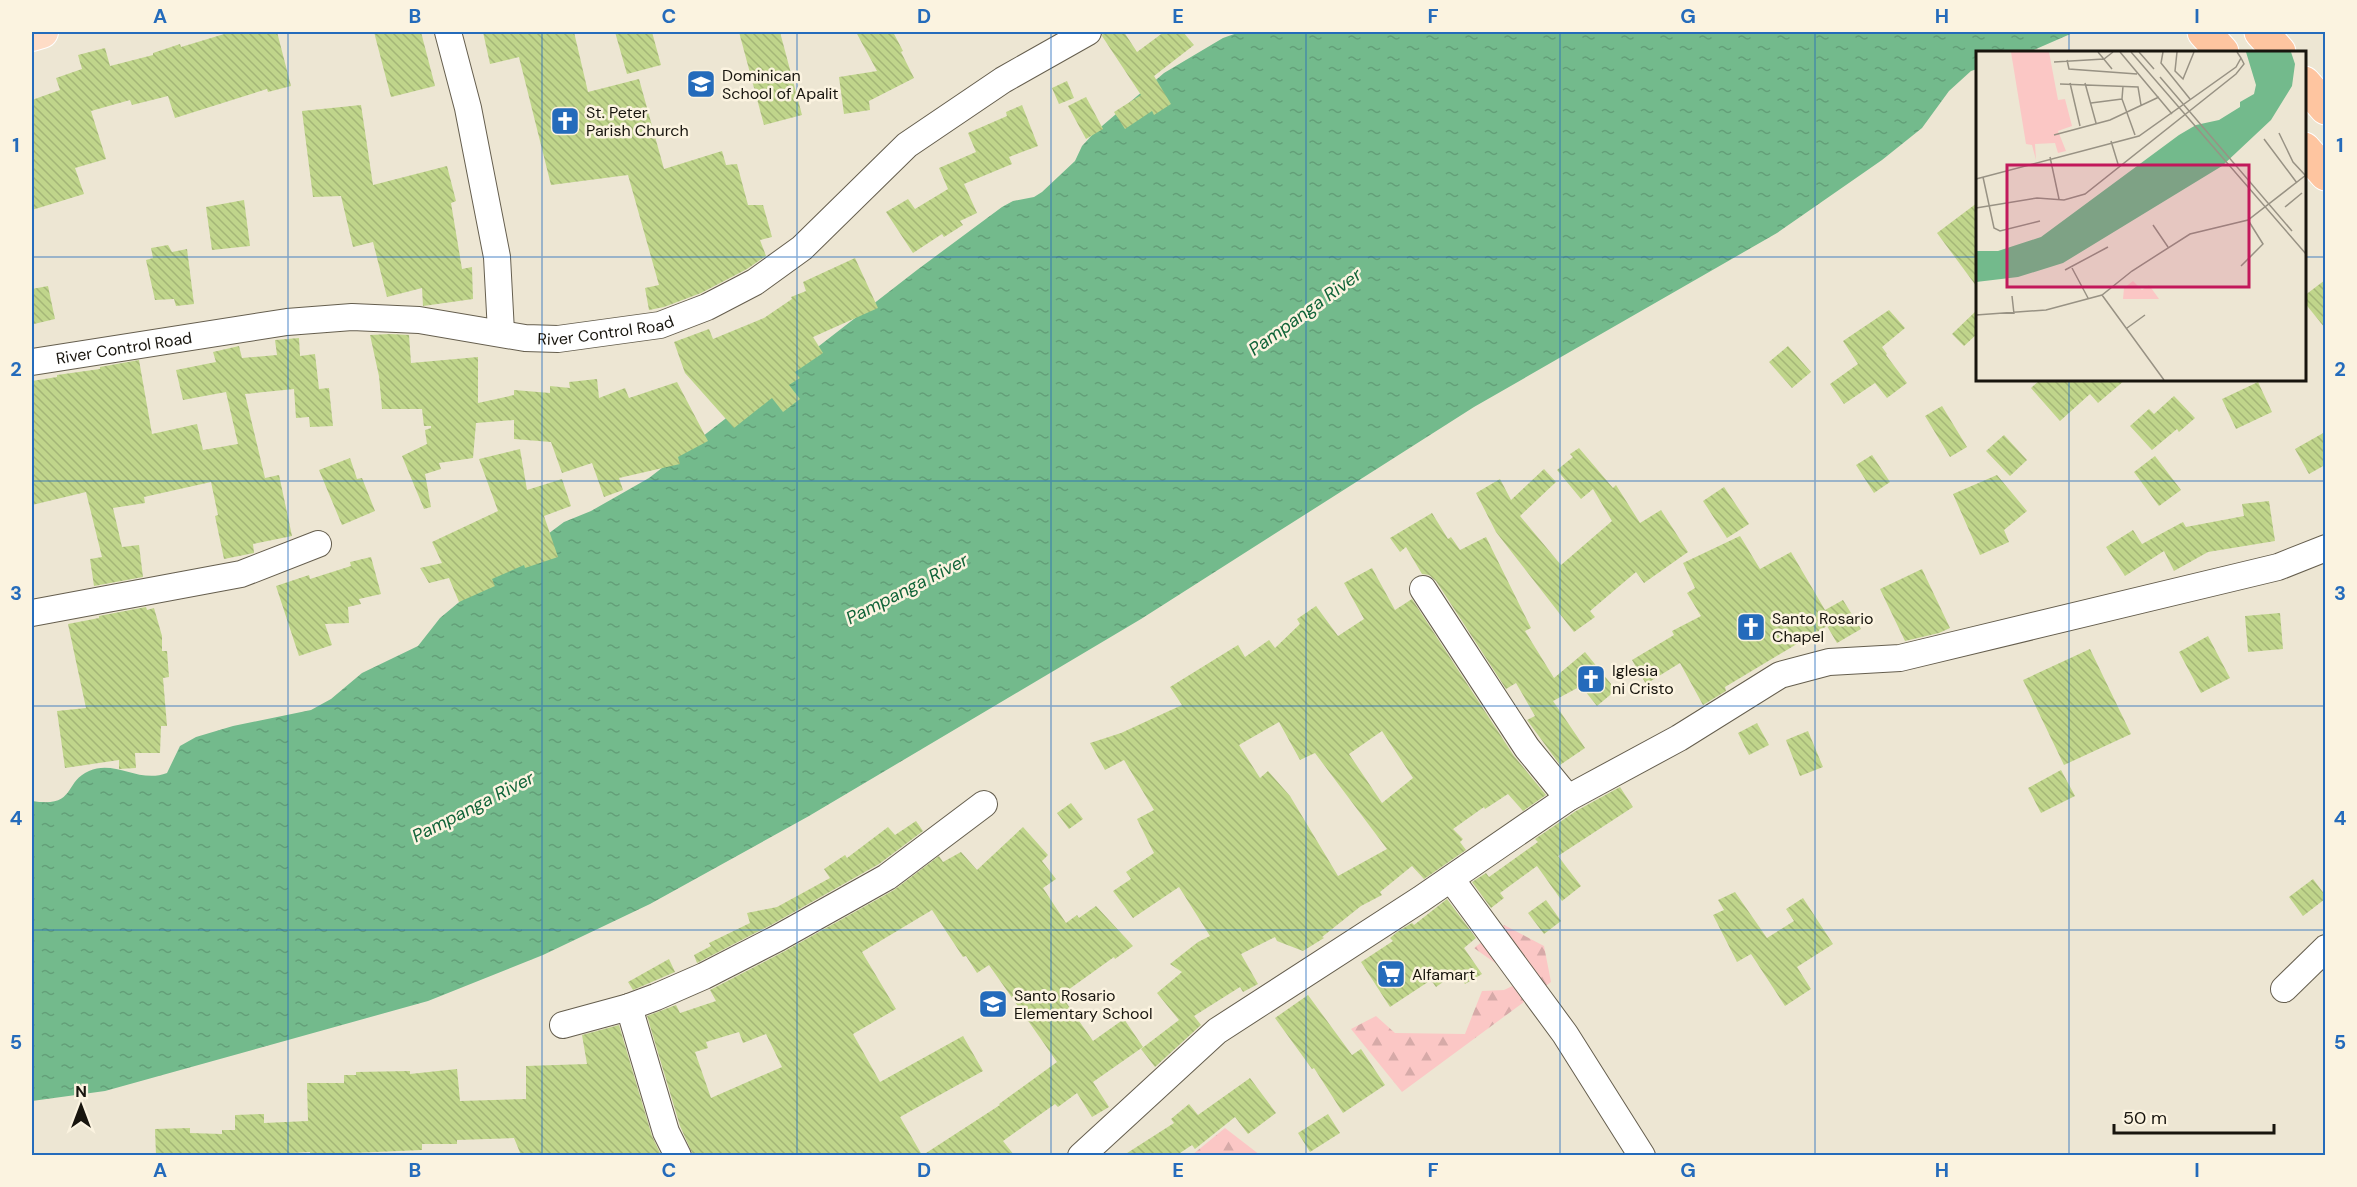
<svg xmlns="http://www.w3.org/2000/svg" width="2357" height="1187" viewBox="0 0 2357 1187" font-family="'DM Sans',sans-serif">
  <defs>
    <pattern id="forest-firs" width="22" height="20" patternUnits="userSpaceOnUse" patternTransform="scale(1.5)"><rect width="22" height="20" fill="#fbc7c5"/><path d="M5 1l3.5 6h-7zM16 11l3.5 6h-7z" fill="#d6aaa8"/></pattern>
    <pattern id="water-ripples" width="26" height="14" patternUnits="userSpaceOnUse" patternTransform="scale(1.5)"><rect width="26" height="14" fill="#73ba8c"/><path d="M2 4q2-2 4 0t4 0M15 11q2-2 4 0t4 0" fill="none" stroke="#639f78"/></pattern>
    <pattern id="building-back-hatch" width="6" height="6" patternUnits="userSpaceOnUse" patternTransform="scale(1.5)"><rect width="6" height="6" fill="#c0d58b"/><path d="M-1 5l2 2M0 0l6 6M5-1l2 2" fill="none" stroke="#a4b677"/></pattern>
  </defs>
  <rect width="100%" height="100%" fill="#ede6d3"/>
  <!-- forest -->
  <g fill="url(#forest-firs)">
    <path d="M1504 925 1544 946 1551 982 1402 1092 1351 1029 1376 1016 1395 1033 1465 1034 1482 991 1504 990 1527 979 1508 972 1474 948Z"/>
    <path d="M1225 1128 1260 1155H1192Z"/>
  </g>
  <!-- water -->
  <path fill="url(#water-ripples)" d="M1240 32H2075L2029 52H1978L1977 69 1971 71 1949 91 1922 128 1882 160 1777 233 1474 407 1141 619 809 816 650 904 543 955 428 1001 105 1091 32 1101V801C77 808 63 782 89 771 115 759 139 784 167 773L180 746 196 737 233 726 311 710 331 699 362 673 418 646 440 618 482 583 564 522 591 511 649 478 917 270 1002 207 1013 201 1034 197 1042 192 1075 161 1082 146 1095 132 1164 73 1223 38Z"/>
  <!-- building -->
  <g fill="url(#building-back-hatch)" fill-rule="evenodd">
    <path d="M231 32H277L291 86 268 92 267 89 175 118 168 96 132 105 130 100 91 111 106 159 75 168 84 194 32 210V100L60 90 56 78 82 69 78 55 105 48 110 66 153 55V53L180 44 181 47Z"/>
    <path d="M374 32H421L435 86 391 97Z"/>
    <path d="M483 32H574L588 92 639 79 664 169 722 151 726 165 737 164 748 205H763L772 237 760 240 766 256 747 269 701 293 664 307 649 310 645 288 659 285 628 175 551 185 519 57 490 64Z"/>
    <path d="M615 32H652L661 65 627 74Z"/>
    <path d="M739 32H780L802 115 764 125Z"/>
    <path d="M856 32H893L903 51 901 52 914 78 869 101 870 110 844 114 839 77 877 71Z"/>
    <path d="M1103 32H1124L1137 52 1164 32H1183L1194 45 1154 76 1171 104 1154 115 1152 111 1125 129 1114 112 1141 95 1102 36Z"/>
    <path d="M1067 81 1074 98 1059 104 1052 88Z"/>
    <path d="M1086 97 1103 129 1086 139 1068 106Z"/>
    <path d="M361 105 373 185 447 166 456 201 451 203 462 269 472 267 473 299 423 306 422 288 387 297 373 242 353 247 341 196 313 197 302 111Z"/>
    <path d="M1022 105 1038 146 1009 157 1012 164 964 184 977 213 960 221 963 225 944 237 942 234 913 253 886 212 908 199 915 209 948 189 939 168 976 152 968 133 1007 116 1006 112Z"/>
    <path d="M244 200 250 246 212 250 206 207Z"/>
    <path d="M1977 203V287L1937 233Z"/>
    <path d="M168 245 172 252 187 249 194 304 176 306 174 299 155 300 146 260 153 258 151 248Z"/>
    <path d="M855 258 878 308 813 337 823 353 795 372 800 378 789 385 800 399 783 412 772 398 734 428 685 373 674 342 709 329 713 339 764 318 792 299 791 297 806 291 803 282Z"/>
    <path d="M2325 280V328L2304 302V296Z"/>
    <path d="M48 286 55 319 34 324 32 312V289Z"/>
    <path d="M1889 310 1905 328 1882 347 1887 354 1886 355 1907 383 1887 398 1875 383 1844 404 1830 384 1858 364 1843 341Z"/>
    <path d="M1977 310V334L1964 346 1952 334Z"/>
    <path d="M390 334 409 335 411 363 478 357V403L514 395V390L550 393V386L570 388 569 382 597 379 599 398 625 388 629 398 677 382 708 441 678 457 680 464 619 478 623 490 604 497 592 463 562 473 551 442 514 439V420L476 423 473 458 439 463 441 469 425 474 431 507 424 509 402 456 427 444 425 430 431 428V426H424L422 409H382L379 376 370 335Z"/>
    <path d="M299 338 300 356 315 354 319 389 329 388 333 426 310 427 309 417 296 418 294 389 245 394 265 478 279 475 292 536 253 544 254 553 224 559 215 516 218 515 211 482 144 497 145 503 113 508 122 547 139 545 143 577 94 586 90 559 102 557 86 492 32 505V381L57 377V375L100 369V367L139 360 152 434 197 424 203 450 238 444 226 392 183 400 176 370 216 362 213 352 239 346 242 358 277 355 275 340Z"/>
    <path d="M1788 346 1811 372 1792 388 1769 362Z"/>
    <path d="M2040 380H2125L2098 403 2090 394 2060 421 2031 388Z"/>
    <path d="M2258 382 2272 412 2236 429 2222 399Z"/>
    <path d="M2174 396 2195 418 2179 432 2177 429 2152 450 2130 426 2149 409 2154 414Z"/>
    <path d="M1942 406 1967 447 1950 457 1925 416Z"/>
    <path d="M2325 432V465L2309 474 2295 449Z"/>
    <path d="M2004 435 2027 460 2010 476 1986 451Z"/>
    <path d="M1579 448 1613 488 1616 485 1640 523 1661 510 1688 552 1644 583 1636 572 1590 611 1595 617 1574 632 1496 532 1476 493 1500 479 1511 500 1544 469 1556 482 1520 516 1561 565 1612 521 1593 489 1581 499 1557 470 1573 457 1570 454Z"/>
    <path d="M520 449 527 490 562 479 571 506 544 516 558 557 525 568 524 565 492 579 495 586 459 602 449 578 429 583 420 568 442 563 432 542 498 511 479 459Z"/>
    <path d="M1872 455 1890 482 1874 493 1856 465Z"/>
    <path d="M2155 456 2181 490 2159 506 2134 472Z"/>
    <path d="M350 458 357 479 362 478 375 511 342 525 319 470Z"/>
    <path d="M1997 475 2027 511 2004 530 2009 542 1980 555 1953 494Z"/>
    <path d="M1724 487 1749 524 1727 538 1703 501Z"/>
    <path d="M2269 501 2275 541 2208 552 2174 571 2164 551 2125 576 2106 547 2133 530 2142 544 2183 522 2186 527 2244 516 2242 504Z"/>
    <path d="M1432 513 1448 539 1451 537 1460 550 1486 537 1531 628 1525 631 1554 678 1585 652 1616 690 1597 706 1581 686 1553 701 1585 748 1560 765 1527 720 1535 716 1516 683 1506 689 1436 581 1429 575 1422 574 1406 547 1400 552 1390 538Z"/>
    <path d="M1740 536 1760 569 1791 552 1825 610 1843 600 1861 629 1837 643 1827 626 1725 687 1726 691 1703 705 1680 663 1646 684 1632 660 1674 635 1672 631 1701 616 1687 593 1695 588 1683 563Z"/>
    <path d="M371 557 381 594 359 599 361 604 348 607 349 623 325 624 332 645 299 656 276 586 309 575 310 579 351 566 350 562Z"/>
    <path d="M1372 568 1395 610 1412 599 1514 756 1546 795 1523 811 1508 794 1485 809 1484 807 1453 829 1463 839 1460 842 1466 850 1424 879 1412 866 1380 892 1382 895 1361 906 1322 937 1324 938 1303 951 1277 941 1275 937 1241 954 1258 984 1243 992 1240 987 1194 1016 1201 1025 1155 1067 1141 1049 1179 1020 1157 993 1182 972 1170 964 1198 942 1210 936 1179 887 1133 918 1113 891 1131 879 1126 872 1154 853 1137 819 1154 810 1124 760 1105 770 1090 743 1121 733 1182 705 1170 687 1238 645 1245 657 1269 640 1275 648 1300 624 1297 619 1316 606 1338 636 1364 619 1344 583ZM1279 722 1300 760 1315 753 1387 849 1338 876 1290 796 1268 771 1260 778 1239 745ZM1382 731 1413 778 1382 803 1349 754Z"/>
    <path d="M1922 569 1950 628 1939 633 1905 641 1880 589Z"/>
    <path d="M146 607 147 610 154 608 162 636V651H167L169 677 163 678 167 726H161L160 753H135L136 768 119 769V760L65 768 57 711 86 708 68 624 99 618V616Z"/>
    <path d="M2280 613 2283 649 2248 652 2245 616Z"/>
    <path d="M2208 636 2230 678 2201 693 2179 652Z"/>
    <path d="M2090 649 2131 734 2064 765 2023 680Z"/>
    <path d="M1757 723 1769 745 1749 755 1738 733Z"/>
    <path d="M1808 731 1823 767 1800 776 1786 740Z"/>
    <path d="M2061 770 2075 796 2041 813 2028 788Z"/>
    <path d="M1620 787 1633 807 1558 856 1581 886 1562 901 1537 866 1500 893 1504 898 1491 908 1472 882 1486 873 1489 877 1538 842 1535 839 1576 811Z"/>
    <path d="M1071 803 1083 819 1069 829 1057 813Z"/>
    <path d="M916 821 923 831 879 864 771 925 697 963 694 955 711 946 709 943 750 923 747 913 777 907 830 878 824 869 845 855 847 858 888 827 895 835Z"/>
    <path d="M1023 827 1048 855 1042 861 1056 879 1043 888 1066 923 1077 915 1079 918 1096 906 1133 946 1115 959 1114 957 1061 995 1093 1041 1124 1019 1143 1047 1093 1082 1109 1107 1092 1117 1077 1093 1058 1107 1055 1104 1003 1141 1014 1155H923L1000 1105 999 1104 1057 1062 989 965 977 973 966 956 963 957 932 910 862 952 896 1009 853 1034 880 1082 963 1036 983 1071 900 1117 922 1155H693L680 1126 647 1016 676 1005 680 1013 716 1001 710 990 785 951 894 890 939 856 943 862 961 852 977 870ZM739 1032 743 1043 766 1034 782 1067 711 1098 695 1052 708 1048 706 1042Z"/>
    <path d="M2313 879 2325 895V899L2303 916 2289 897Z"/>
    <path d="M1735 892 1767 938 1794 921 1786 909 1803 898 1833 944 1797 967 1811 989 1785 1006 1751 954 1737 962 1713 915 1724 910 1718 900Z"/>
    <path d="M1447 899 1476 938 1464 948 1482 974 1465 984 1457 972 1436 987 1431 980 1390 1007 1361 962 1393 941 1390 938 1397 932 1412 923 1414 925Z"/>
    <path d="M1546 900 1561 921 1544 934 1528 913Z"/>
    <path d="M669 959 675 972 633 990 628 982Z"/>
    <path d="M1308 995 1352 1055 1361 1049 1385 1085 1343 1113 1314 1068 1312 1069 1275 1018Z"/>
    <path d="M619 1025 652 1136 661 1155H521L514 1138 457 1140V1144H422V1150L352 1153V1155H310V1152L258 1155H156L155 1129 190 1128V1133L222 1134V1130H235V1115L264 1114V1123L308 1121 307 1083H344V1075H356V1072L410 1071V1074L457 1069 460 1101 526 1099V1066L587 1064 582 1035Z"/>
    <path d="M1250 1078 1276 1113 1248 1134 1235 1117 1195 1149 1192 1145 1177 1155H1124L1174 1123 1171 1119 1189 1104 1198 1115Z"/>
    <path d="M1328 1114 1340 1133 1310 1152 1298 1133Z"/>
  </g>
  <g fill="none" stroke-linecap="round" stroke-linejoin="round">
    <!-- minor casing -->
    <g stroke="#655e4e" stroke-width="28">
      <g id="minor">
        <path d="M448 32 468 108 497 257 501 332"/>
        <path id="s1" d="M32 362 287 322 352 317 419 320 525 338 558 339 660 325 707 307 755 282 802 248 907 145 1003 80 1088 32"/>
        <path d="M1423 589 1527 748 1568 798"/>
        <path d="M32 613 241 574 318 544"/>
        <path d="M1451 879 1565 1034 1642 1156"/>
        <path d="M2284 989 2326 948"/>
        <path d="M629 1007 666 1132 678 1156"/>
        <path d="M563 1025 629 1007 656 997 704 976 778 938 887 877 984 804"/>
        <path d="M1081 1156 1217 1031 1421 899 1568 798 1679 738 1780 675 1829 662 1900 658 2278 567 2326 548"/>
      </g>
    </g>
    <!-- major casing -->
    <g stroke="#fff" stroke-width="34">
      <path id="major" d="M32 35 42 32"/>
    </g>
    <!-- highway casing -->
    <g stroke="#fff" stroke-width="35">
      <g id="highway">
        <path d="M2204 32 2222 52"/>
        <path d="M2261 32 2279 52"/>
        <path d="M2304 83 2326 108"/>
        <path d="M2304 149 2326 174"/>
      </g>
    </g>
    <!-- minor -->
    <use href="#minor" stroke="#fff" stroke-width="26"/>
    <!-- major -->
    <use href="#major" stroke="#fedcc6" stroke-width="32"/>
    <!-- highway -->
    <use href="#highway" stroke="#fec5a0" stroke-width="33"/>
  </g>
  <!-- grid -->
  <path fill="none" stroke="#246bbb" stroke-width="1.5" stroke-opacity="0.55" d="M288 32V1156M542 32V1156M797 32V1156M1051 32V1156M1306 32V1156M1560 32V1156M1815 32V1156M2069 32V52M32 257H1978M2304 257H2326M2069 380V1156M32 481H2326M32 706H2326M32 930H2326"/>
  <!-- icons -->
  <defs>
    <g id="school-square" transform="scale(1.5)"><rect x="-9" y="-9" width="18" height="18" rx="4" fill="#246bbb" stroke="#fbf3e0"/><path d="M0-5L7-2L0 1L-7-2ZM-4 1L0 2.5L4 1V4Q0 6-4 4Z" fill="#fff"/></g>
    <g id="church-square" transform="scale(1.5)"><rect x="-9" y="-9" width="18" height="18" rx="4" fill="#246bbb" stroke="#fbf3e0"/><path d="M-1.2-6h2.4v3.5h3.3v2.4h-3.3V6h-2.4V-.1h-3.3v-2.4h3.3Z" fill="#fff"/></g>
    <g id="supermarket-square" transform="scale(1.5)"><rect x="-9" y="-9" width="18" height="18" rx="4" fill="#246bbb" stroke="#fbf3e0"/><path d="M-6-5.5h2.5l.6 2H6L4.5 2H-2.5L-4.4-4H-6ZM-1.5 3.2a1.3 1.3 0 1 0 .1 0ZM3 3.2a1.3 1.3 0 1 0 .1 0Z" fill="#fff"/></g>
  </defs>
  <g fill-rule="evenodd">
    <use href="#school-square" x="701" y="84"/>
    <use href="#church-square" x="565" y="121"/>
    <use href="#church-square" x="1751" y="627"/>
    <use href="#church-square" x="1591" y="679"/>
    <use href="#supermarket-square" x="1391" y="974"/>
    <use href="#school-square" x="993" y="1004"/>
  </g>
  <g text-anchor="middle" stroke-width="5" stroke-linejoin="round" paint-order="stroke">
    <!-- poi labels -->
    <g font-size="16" fill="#18150e" stroke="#fbf3e0" text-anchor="start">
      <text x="722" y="81">Dominican<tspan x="722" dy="18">School of Apalit</tspan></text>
      <text x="586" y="118">St. Peter<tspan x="586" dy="18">Parish Church</tspan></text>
      <text x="1772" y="624">Santo Rosario<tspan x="1772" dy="18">Chapel</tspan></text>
      <text x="1612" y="676">Iglesia<tspan x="1612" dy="18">ni Cristo</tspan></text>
      <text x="1412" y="980">Alfamart</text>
      <text x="1014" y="1001">Santo Rosario<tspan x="1014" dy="18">Elementary School</tspan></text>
    </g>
    <!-- street labels -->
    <g font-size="16" fill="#18150e" stroke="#fbf3e0">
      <text dy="6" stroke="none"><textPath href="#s1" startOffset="579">River Control Road</textPath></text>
      <text dy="6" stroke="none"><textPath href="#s1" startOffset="93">River Control Road</textPath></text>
    </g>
    <!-- water labels -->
    <g font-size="18" font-style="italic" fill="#106338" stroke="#fbf3e0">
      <text transform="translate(1305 312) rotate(-36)" y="6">Pampanga River</text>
      <text transform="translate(907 589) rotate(-27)" y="6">Pampanga River</text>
      <text transform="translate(473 807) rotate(-27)" y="6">Pampanga River</text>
    </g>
  </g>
  <!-- overview -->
  <g transform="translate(1976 51)">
    <rect width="330" height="330" fill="#ede6d3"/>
    <path d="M157 230 166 239 173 234 183 248H147L148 237Z" fill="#fbc7c5"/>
    <path d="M35 1H73L82 49 89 48 96 75 82 80 90 100 82 102 79 92 59 93 60 109 56 94 50 93Z" fill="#fbc7c5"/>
    <path d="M270 1H315L319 13 316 35 295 69 246 115 87 212 42 226 0 231V200H22L65 186 203 84 220 74 243 69 264 56V51L278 43 280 34Z" fill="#73ba8c"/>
    <path fill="none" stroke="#989284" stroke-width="1.5" d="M122 1 136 18M144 1 196 63M155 1 330 203M163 1 178 18M187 1 185 12 214 48M201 1 199 20 207 28 218 1M91 9 93 18 161 23M78 11 128 8 137 1M184 26 316 180M94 32 104 75M109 32 120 72M84 33 162 36 165 54M147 35 146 48 159 84M115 52 146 48M303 82 317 111 329 124M78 84 134 69 183 46M288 88 321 132M135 90 142 113M74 106 83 148M7 126 18 177 24 180 64 170M0 128 163 85 260 16 265 7 261 1M309 156 326 142M0 157 61 147 88 149 109 143 260 23 268 13 265 7M177 174 192 196M265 215 287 193 272 169M96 217 112 247M89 219 132 196M126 244 188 329M36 245 38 263M0 264 70 259 126 244 156 220 214 183 272 169 330 124M151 277 169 264"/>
    <path fill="#c2185b" fill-opacity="0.15" stroke="#c2185b" stroke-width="3" d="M31 114H273V236H31Z"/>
    <rect width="330" height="330" fill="none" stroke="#18150e" stroke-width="3"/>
  </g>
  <!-- border -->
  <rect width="2357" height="1187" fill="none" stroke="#fbf3e0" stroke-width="66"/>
  <!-- north arrow -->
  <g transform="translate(81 1106)" stroke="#fbf3e0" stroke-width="4.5" paint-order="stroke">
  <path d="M0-4.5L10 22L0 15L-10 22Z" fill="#18150e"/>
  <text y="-9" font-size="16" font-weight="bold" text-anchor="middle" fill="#18150e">N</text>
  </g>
  <!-- scale -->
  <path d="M2114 1124v9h160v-9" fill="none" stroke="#18150e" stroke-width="3"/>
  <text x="2123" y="1124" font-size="18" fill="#18150e" stroke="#fbf3e0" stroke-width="4.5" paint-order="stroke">50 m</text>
  <rect x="33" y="33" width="2291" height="1121" fill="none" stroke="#246bbb" stroke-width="2"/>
  <g font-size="20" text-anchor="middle" font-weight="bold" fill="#246bbb">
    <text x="160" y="23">A</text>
    <text x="415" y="23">B</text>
    <text x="669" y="23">C</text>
    <text x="924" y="23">D</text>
    <text x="1178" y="23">E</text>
    <text x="1433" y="23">F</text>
    <text x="1688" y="23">G</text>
    <text x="1942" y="23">H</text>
    <text x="2197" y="23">I</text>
    <text x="16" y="152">1</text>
    <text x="2340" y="152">1</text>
    <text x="16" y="376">2</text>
    <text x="2340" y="376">2</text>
    <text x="16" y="600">3</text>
    <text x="2340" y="600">3</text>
    <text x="16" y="825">4</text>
    <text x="2340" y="825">4</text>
    <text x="16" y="1049">5</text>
    <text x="2340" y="1049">5</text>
    <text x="160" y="1177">A</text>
    <text x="415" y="1177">B</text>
    <text x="669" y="1177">C</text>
    <text x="924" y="1177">D</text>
    <text x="1178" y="1177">E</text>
    <text x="1433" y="1177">F</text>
    <text x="1688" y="1177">G</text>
    <text x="1942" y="1177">H</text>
    <text x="2197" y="1177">I</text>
  </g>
</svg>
